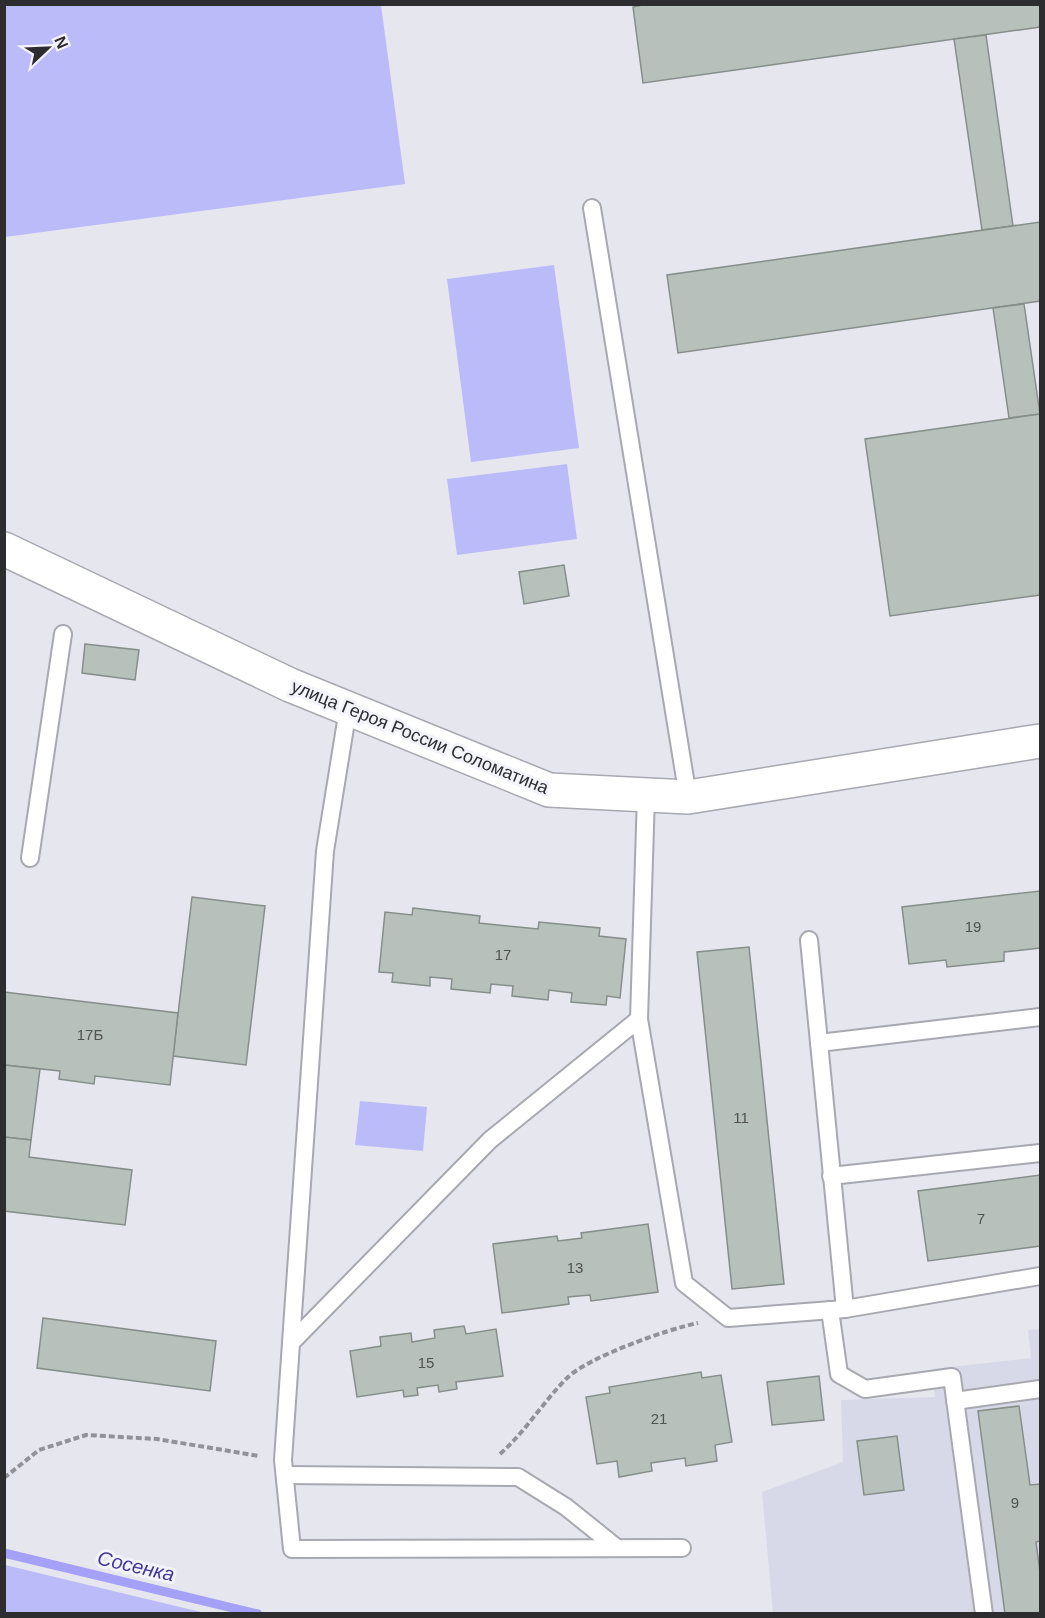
<svg xmlns="http://www.w3.org/2000/svg" width="1045" height="1618" viewBox="0 0 1045 1618" font-family="Helvetica,sans-serif">
  <rect width="100%" height="100%" fill="#e6e6ef"/>
  <!-- built -->
  <path fill="#d8d9e8" d="M1040 1329V1613H773L762 1492 843 1462 841 1400 935 1397 932 1369 1031 1358 1028 1330Z"/>
  <!-- green -->
  <g fill="#bcbbf9">
    <path d="M4 5H381L405 184 5 237Z"/>
    <path d="M554 265 579 448 471 462 447 279Z"/>
    <path d="M567 464 577 539 457 555 447 479Z"/>
    <path d="M360 1101 427 1107 423 1151 355 1145Z"/>
    <path d="M5 1565 205 1613H5Z"/>
  </g>
  <g fill="none" stroke-linecap="round" stroke-linejoin="round">
    <!-- stream -->
    <path stroke="#a5a1f9" stroke-width="9" d="M4 1553 258 1614"/>
  </g>
  <!-- building -->
  <g fill="#b7c0bb" stroke="#868e8a" stroke-width="1.5">
    <path d="M647 4H1040V27L643 83 633 7Z"/>
    <path d="M986 35 1013 226 982 230 954 39Z"/>
    <path d="M1040 222V301L678 353 667 275Z"/>
    <path d="M1024 304 1040 414 1009 418 993 308Z"/>
    <path d="M1040 414V595L890 616 865 439Z"/>
    <path d="M564 565 569 596 524 604 519 572Z"/>
    <path d="M85 644 139 650 135 680 82 673Z"/>
    <path d="M1040 891V948L1004 952V961L947 967 946 960 909 964 902 907Z"/>
    <path d="M192 897 265 906 246 1065 173 1056Z"/>
    <path d="M413 908 480 916 479 923 538 929 539 922 600 928 599 936 626 939 620 998 607 996 606 1005 571 1002 572 993 549 990 548 1000 512 996 513 986 491 984 490 993 451 989 452 979 430 977V986L392 982 393 973 379 972 385 912 412 915Z"/>
    <path d="M749 947 784 1284 732 1289 697 952Z"/>
    <path d="M4 992 178 1013 170 1085 95 1076 94 1084 59 1079 60 1071 4 1065Z"/>
    <path d="M4 1065 40 1069 31 1140 4 1137Z"/>
    <path d="M4 1137 31 1140 29 1157 132 1170 125 1225 4 1211Z"/>
    <path d="M1040 1175V1246L928 1261 918 1191Z"/>
    <path d="M648 1224 658 1292 591 1301 590 1295 568 1297 569 1304 502 1313 493 1244 557 1236 558 1241 582 1238 581 1233Z"/>
    <path d="M43 1318 216 1341 210 1391 37 1368Z"/>
    <path d="M464 1326 466 1334 496 1329 503 1376 456 1382 457 1389 439 1392 438 1385 417 1388 418 1395 404 1397 403 1390 357 1397 350 1351 381 1346 380 1337 411 1333 412 1342 435 1338 434 1330Z"/>
    <path d="M701 1372 702 1378 721 1375 732 1442 715 1445 717 1461 686 1466 685 1458 651 1463 652 1471 619 1477 617 1461 597 1464 586 1397 610 1393 609 1387Z"/>
    <path d="M819 1376 824 1420 772 1425 767 1382Z"/>
    <path d="M1019 1406 1030 1485 1040 1484V1541L1036 1542 1040 1572V1614H1005L978 1411Z"/>
    <path d="M897 1436 904 1490 864 1495 857 1441Z"/>
  </g>
  <g fill="none" stroke-linecap="round" stroke-linejoin="round">
    <!-- lane casing -->
    <g stroke="#a8a8b0" stroke-width="20">
      <g id="lane">
        <path d="M592 208 688 797"/>
        <path d="M646 795 639 1019 684 1283 728 1318 845 1309"/>
        <path d="M30 858 63 634"/>
        <path d="M809 940 845 1309 1040 1276"/>
        <path d="M639 1019 490 1140 291 1343 283 1460 292 1549 682 1548"/>
        <path d="M819 1043 1040 1017"/>
        <path d="M831 1176 1040 1153"/>
        <path d="M830 1310 839 1374 865 1389 952 1377 984 1614"/>
        <path d="M291 1343 325 851 348 709"/>
        <path d="M955 1401 1040 1389"/>
        <path d="M285 1475 518 1477 566 1507 617 1548"/>
      </g>
    </g>
    <!-- secondary casing -->
    <g stroke="#a8a8b0" stroke-width="36">
      <path id="secondary" d="M4 549 290 685 549 790 688 797 1040 741"/>
    </g>
    <!-- path -->
    <g stroke="#919197" stroke-width="4" stroke-dasharray="6 3" stroke-linecap="butt">
      <path d="M500 1454C526 1431 543 1402 567 1378 588 1357 668 1329 698 1323"/>
      <path d="M4 1478 39 1450 86 1435 157 1439 259 1456"/>
    </g>
    <!-- lane -->
    <use href="#lane" stroke="#fff" stroke-width="16"/>
    <!-- secondary -->
    <use href="#secondary" stroke="#fff" stroke-width="33"/>
  </g>
  <g text-anchor="middle" stroke-width="6" stroke-linejoin="round" paint-order="stroke">
    <!-- number labels -->
    <g font-size="15" fill="#505253">
      <text x="973" y="932">19</text>
      <text x="503" y="960">17</text>
      <text x="90" y="1040">17Б</text>
      <text x="741" y="1123">11</text>
      <text x="981" y="1224">7</text>
      <text x="575" y="1273">13</text>
      <text x="426" y="1368">15</text>
      <text x="659" y="1424">21</text>
      <text x="1015" y="1508">9</text>
    </g>
    <!-- street labels -->
    <g font-size="18" fill="#2d2d30" stroke="#f3f3fc">
      <text transform="translate(420 737) rotate(22)" y="6">улица Героя России Соломатина</text>
    </g>
    <!-- water labels -->
    <g font-size="20" font-style="italic" fill="#47369a" stroke="#f3f3fc">
      <text transform="translate(136 1566) rotate(13)" y="7">Сосенка</text>
    </g>
  </g>
  <!-- border -->
  <rect width="1045" height="1618" fill="none" stroke="#2d2d30" stroke-width="12"/>
  <!-- north arrow -->
  <g transform="translate(48 48) rotate(67)" stroke="#f3f3fc" stroke-width="4.5" paint-order="stroke">
  <path d="M0-4.5L10 22L0 15L-10 22Z" fill="#2d2d30"/>
  <text y="-9" font-size="16" font-weight="bold" text-anchor="middle" fill="#2d2d30">N</text>
  </g>
</svg>
